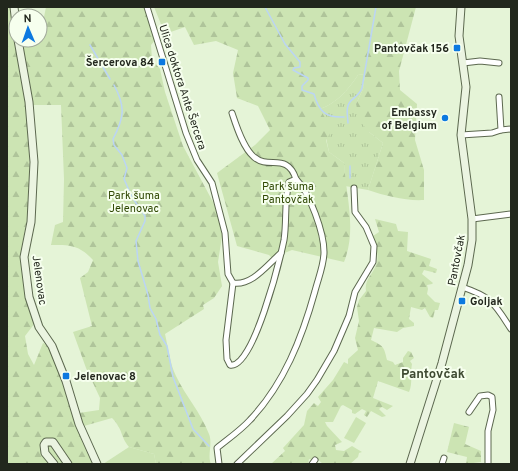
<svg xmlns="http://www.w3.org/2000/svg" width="518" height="471" viewBox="0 0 518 471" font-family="Overpass,sans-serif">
  <defs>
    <pattern id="grass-tufts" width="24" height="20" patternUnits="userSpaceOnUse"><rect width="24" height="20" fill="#cce4b3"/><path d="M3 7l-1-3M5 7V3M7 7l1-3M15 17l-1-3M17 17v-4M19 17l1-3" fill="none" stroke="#afc49a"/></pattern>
    <pattern id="forest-firs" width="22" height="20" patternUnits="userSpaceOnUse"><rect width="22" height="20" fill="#cce4b3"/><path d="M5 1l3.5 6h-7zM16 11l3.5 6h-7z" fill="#afc49a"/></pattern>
  </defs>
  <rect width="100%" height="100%" fill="#e5f4d7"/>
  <!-- grass -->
  <path fill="url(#grass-tufts)" d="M365 74 363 89 356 104 369 132 383 143 368 190 345 186 344 163 329 152 320 109C337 103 348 90 358 75Z"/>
  <!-- forest -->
  <g fill="url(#forest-firs)">
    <path d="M7 7H11V23H16V40H40V22H43L46 7H146L156 39 151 45 152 59 160 69 165 92 183 146 213 202 223 230 218 262 222 286 214 298 203 305 204 309 165 334C168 347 170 364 176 376 186 397 200 411 209 434 213 444 207 455 211 464H156L154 454 129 447C120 436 123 429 112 418L84 426 79 413 99 410 100 398 86 368 73 332 92 326 80 278 88 272 93 260C79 245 71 245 51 245L55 225 63 222 64 179 61 105H27C29 141 31 177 28 212 27 224 23 236 22 249 19 274 26 300 35 323L25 336 28 354 34 365 43 343 51 346 96 464H7Z"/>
    <path d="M154 7H416L399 71 400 90 417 104 415 140 424 170V200C405 201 386 196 368 190L383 143 369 132 360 121 356 104 363 89 365 74 358 75C348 90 337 103 320 109L332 130 326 140 329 152 344 163C346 196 357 230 344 262L292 250 272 258 269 255 237 246 217 173 255 145 270 130 258 106 237 98 233 73 238 50 216 41 194 45 185 27 165 34Z"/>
    <path d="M375 219 396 224 398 231 408 232 407 251 431 259 429 266 437 269 436 273 424 270 422 274 433 283 432 284 427 285 428 289 427 294 435 302 440 303 438 310H435L433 318 430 317 425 308 422 310 411 307 409 319 414 323V326L403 328 397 332 374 328 371 340C383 346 384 346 387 360L393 362 395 365 403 362V358L408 351 411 352 414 358 410 361 412 364C410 374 413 383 409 392L378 381 373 398 393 406 387 410 382 407 379 409 386 416 382 417 371 411 367 417 364 415 366 411 362 409 355 414 352 413V410L343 405 341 406 333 422H325L327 426 342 442 335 445 336 450 344 451 352 446 362 452 359 453 358 457 350 464H323L315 457 312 460 309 459 308 464H271L285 451 283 448 304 425 307 411 314 403 318 406 321 402 318 397 333 380 344 362 348 364V359L358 350 355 338 359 321 357 307 359 300 366 291C364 280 373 274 376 265 380 255 375 246 373 236L379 232Z"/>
    <path d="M454 423 469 427 465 444 481 451V462L466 464 467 457 447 452Z"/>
  </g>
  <!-- park -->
  <g fill="#cce4b3">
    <path d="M356 417 366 423 354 443 344 438Z"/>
    <path d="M129 447 154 454 156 464H103Z"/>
  </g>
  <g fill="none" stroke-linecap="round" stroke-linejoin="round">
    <!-- stream -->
    <g stroke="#bbd5f5" stroke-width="1.5">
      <path d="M265 7 285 44 300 62V67L294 68 293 70 308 78V80L302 86V90L314 94C319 112 326 118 344 117"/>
      <path d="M90 45 110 79"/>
      <path d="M114 85C126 107 124 118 113 139L114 145 122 155 127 168 124 179 132 197 145 216V221L136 241 138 261 148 295 150 308 156 319 160 335 167 346 173 377 193 429 209 446"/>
      <path d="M348 123C348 118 346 111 348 106 349 99 359 97 362 88L376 7"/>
      <path d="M350 178V166"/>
    </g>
    <!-- street casing -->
    <g stroke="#5c684f" stroke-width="7">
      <g id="street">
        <path d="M147 7 186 133 197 160 212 183 225 233 228 274 233 283 226 340 227 359 230 365C253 370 280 259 284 240 287 221 284 201 289 182L296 179C310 193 324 233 324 252 324 265 318 279 315 291 302 338 284 384 250 420 241 430 228 439 217 448L219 464"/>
        <path d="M463 63 480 61 499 63"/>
        <path d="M232 113C236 125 243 148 254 157 269 170 287 152 296 179"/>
        <path d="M501 130 511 129"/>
        <path d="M461 135 492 133 501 130 499 97"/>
        <path d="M472 219 511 214"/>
        <path d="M233 283C252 286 267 265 281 253"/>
        <path d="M462 287C492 297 494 303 511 329"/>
        <path d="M469 412 480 396 488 395 492 397 493 410 488 431V464"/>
        <path d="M237 464 287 416 307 394 317 380 334 351 349 316 355 292 373 262 374 246 366 227 355 212 354 188"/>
        <path d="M312 464 315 460"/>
        <path d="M442 464 444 458"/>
      </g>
    </g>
    <!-- secondary casing -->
    <g stroke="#5c684f" stroke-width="9">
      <g id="secondary">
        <path d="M14 7 16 24"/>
        <path d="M18 40 29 102 34 162 31 222 24 257 29 297 39 327 52 346 66 381 79 424 97 464"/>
        <path d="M54 464 45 453 44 445 46 442H53L68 464"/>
        <path d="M410 464 442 363 468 265 472 240V219L461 135 466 87 459 36 461 7"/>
      </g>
    </g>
    <!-- street -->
    <use href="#street" stroke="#fff" stroke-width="5"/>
    <!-- secondary -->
    <use href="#secondary" stroke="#ebf4e1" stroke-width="7"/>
  </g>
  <!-- markers -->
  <g fill="#0c79e0" stroke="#f6ffee" stroke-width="1.5">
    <rect x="453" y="44" width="8" height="8" rx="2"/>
    <rect x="158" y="58" width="8" height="8" rx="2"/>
    <circle cx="445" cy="118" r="4"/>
    <rect x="458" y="297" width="8" height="8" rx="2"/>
    <rect x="62" y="372" width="8" height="8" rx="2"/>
  </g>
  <g text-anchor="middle" stroke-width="4" stroke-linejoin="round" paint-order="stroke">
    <!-- poi labels -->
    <g font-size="11" font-weight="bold" fill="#22271d" stroke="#f6ffee" text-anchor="end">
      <text x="449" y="52">Pantovčak 156</text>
      <text x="154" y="66">Šercerova 84</text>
      <text x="437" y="116">Embassy<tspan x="437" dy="13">of Belgium</tspan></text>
      <text x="470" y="305" text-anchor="start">Goljak</text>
      <text x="74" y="380" text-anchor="start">Jelenovac 8</text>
    </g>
    <!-- street labels -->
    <g font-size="11" fill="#22271d" stroke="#f6ffee">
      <text transform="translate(183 87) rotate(72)" y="4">Ulica doktora Ante Šercera</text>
      <text transform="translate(456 260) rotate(-79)" y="4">Pantovčak</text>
      <text transform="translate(40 280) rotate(82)" y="4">Jelenovac</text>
    </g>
    <!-- park labels -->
    <g font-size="11" fill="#2f4803" stroke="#f6ffee">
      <text x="288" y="190">Park šuma<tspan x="288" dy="13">Pantovčak</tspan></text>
      <text x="134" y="199">Park šuma<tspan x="134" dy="13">Jelenovac</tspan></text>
    </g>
    <!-- quarter labels -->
    <g font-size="13" font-weight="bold" fill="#3e4a32" stroke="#f6ffee">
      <text x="433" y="378">Pantovčak</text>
    </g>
  </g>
  <!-- border -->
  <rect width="518" height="471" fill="none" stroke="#22271d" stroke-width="16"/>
  <!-- north arrow -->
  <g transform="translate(28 28) rotate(358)"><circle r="19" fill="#f6ffee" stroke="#a1a99a"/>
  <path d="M0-3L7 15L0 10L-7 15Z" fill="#0c79e0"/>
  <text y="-6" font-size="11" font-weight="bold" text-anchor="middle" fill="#22271d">N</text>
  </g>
</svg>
